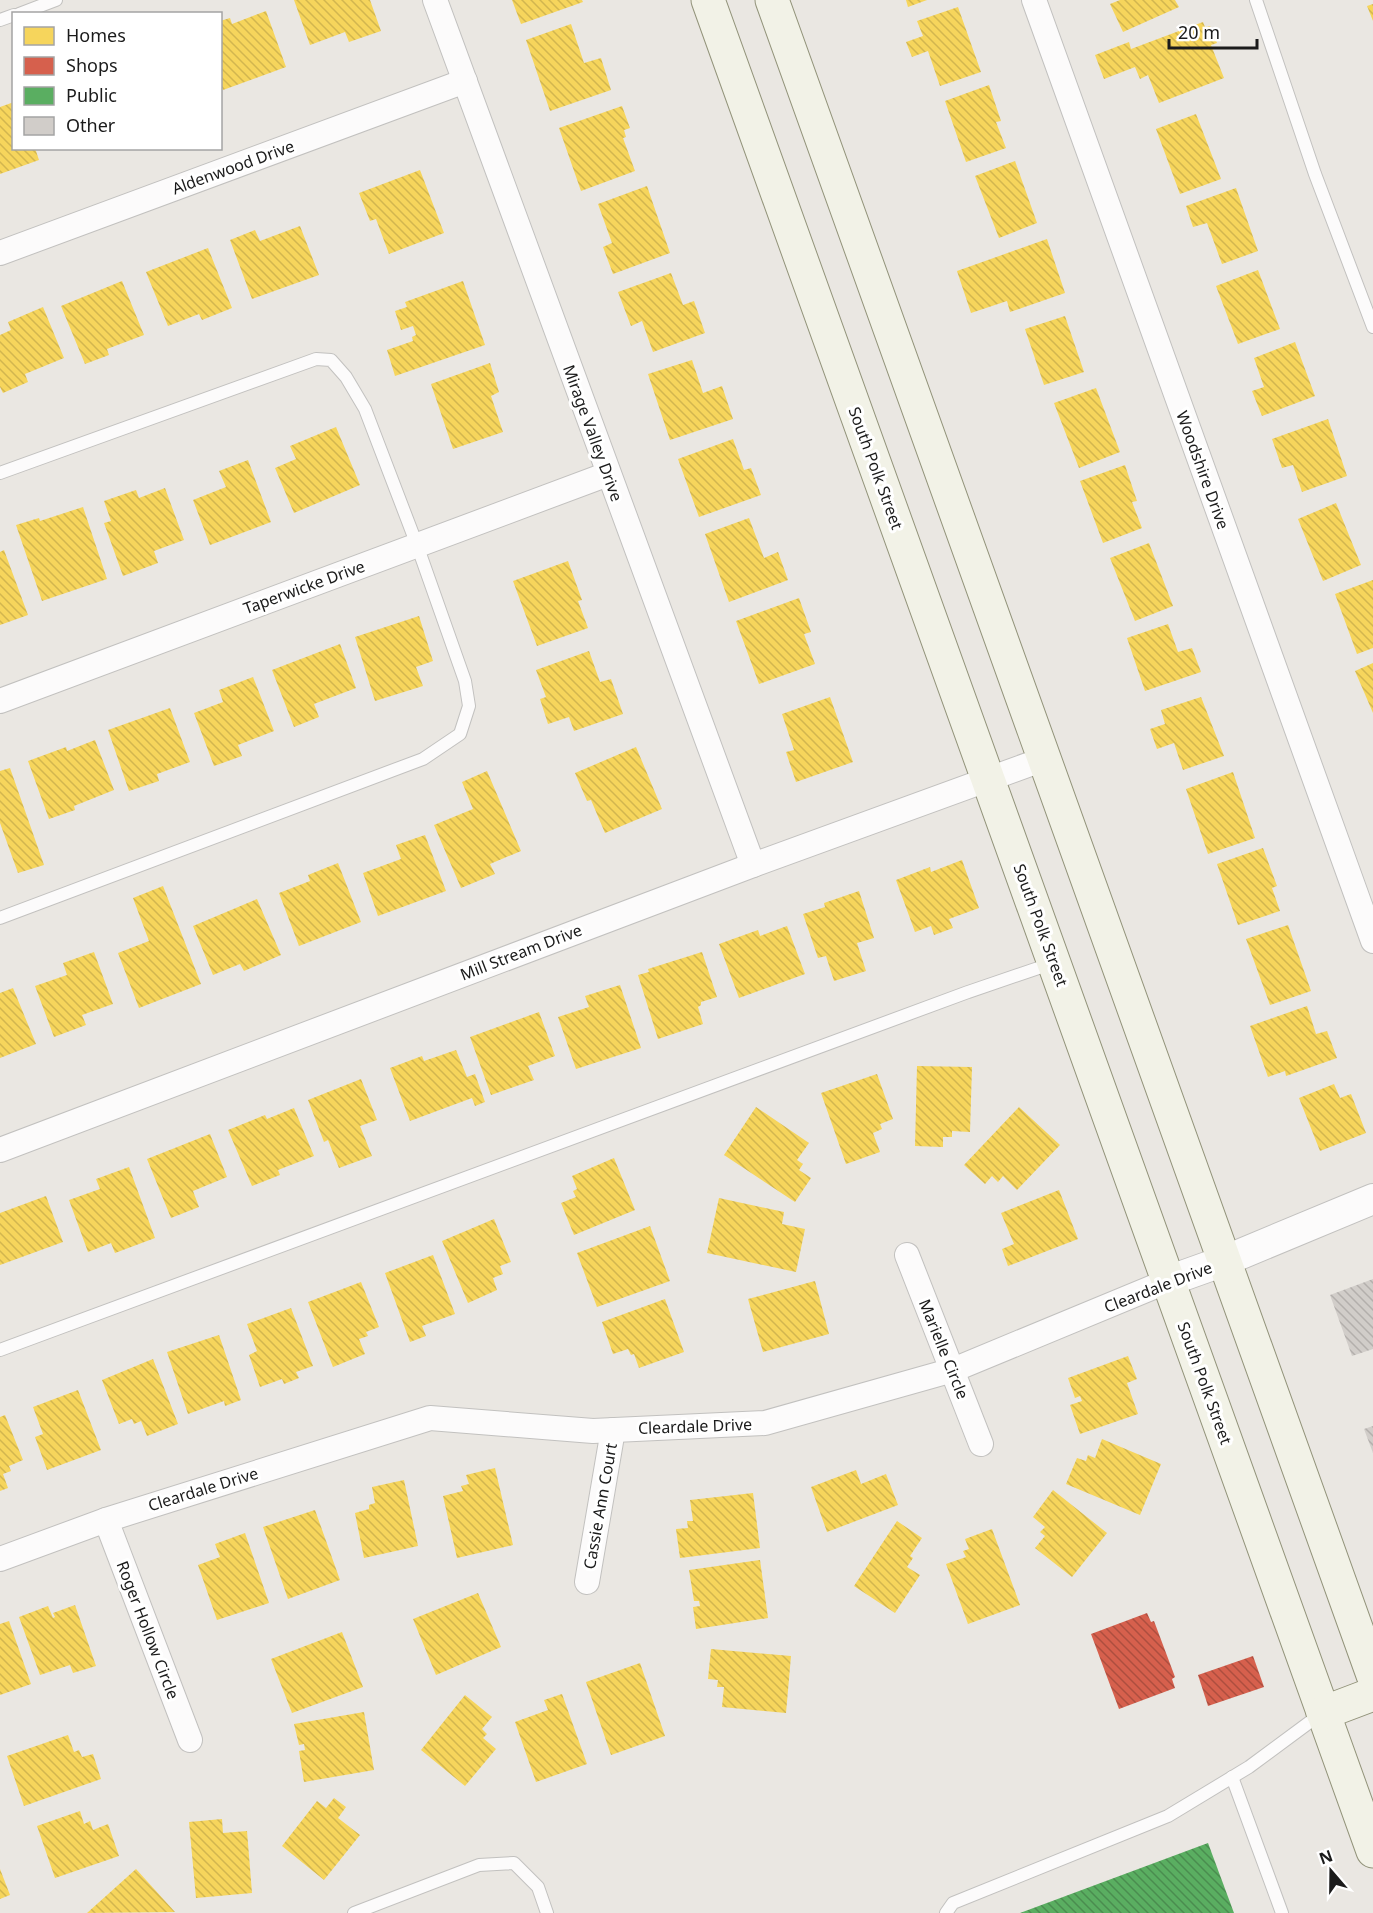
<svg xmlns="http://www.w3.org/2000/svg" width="1373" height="1913" viewBox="0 0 1373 1913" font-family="'Noto Sans',sans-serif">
  <defs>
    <pattern id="homes-back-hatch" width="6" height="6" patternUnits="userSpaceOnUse" patternTransform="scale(1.5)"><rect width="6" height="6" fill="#f6d55c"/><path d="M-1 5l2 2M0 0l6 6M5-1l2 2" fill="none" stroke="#d2b64f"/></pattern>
    <pattern id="shops-back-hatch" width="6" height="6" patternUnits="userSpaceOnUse" patternTransform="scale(1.5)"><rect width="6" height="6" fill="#d6604d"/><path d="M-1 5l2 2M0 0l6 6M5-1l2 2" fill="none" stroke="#ad4e3f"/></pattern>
    <pattern id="public-back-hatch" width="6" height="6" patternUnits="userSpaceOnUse" patternTransform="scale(1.5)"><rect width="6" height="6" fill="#5aae61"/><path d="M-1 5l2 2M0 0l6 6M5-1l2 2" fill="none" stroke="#4a8d4f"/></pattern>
    <pattern id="building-back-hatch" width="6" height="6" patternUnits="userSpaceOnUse" patternTransform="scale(1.5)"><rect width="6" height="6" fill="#d1cdc9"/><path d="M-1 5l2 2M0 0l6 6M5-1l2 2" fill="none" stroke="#b3afac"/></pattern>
  </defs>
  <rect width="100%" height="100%" fill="#eae7e2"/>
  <!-- homes -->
  <g fill="url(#homes-back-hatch)">
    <path d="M294 0H370L381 31 349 42 345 32 310 45Z"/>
    <path d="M512 0H582L583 2 521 24Z"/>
    <path d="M906 0H927L908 7Z"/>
    <path d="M1120 0H1175L1179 7 1123 32 1110 4Z"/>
    <path d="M1373 4V21L1367 6Z"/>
    <path d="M958 7 981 72 940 86 928 51 912 57 906 42 923 36 917 21Z"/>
    <path d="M266 11 286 67 223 90 220 83V21L230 18 232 24Z"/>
    <path d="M1203 22 1205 27 1210 26 1217 43 1211 45 1224 78 1159 103 1148 75 1140 79 1135 67 1104 79 1095 55 1129 42 1131 49Z"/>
    <path d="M571 24 584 63 601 58 611 90 550 111 526 40Z"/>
    <path d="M989 85 1001 121 996 122 1006 148 966 162 945 101Z"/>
    <path d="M14 102V148H35L39 160 0 174V107Z"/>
    <path d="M622 106 630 128 624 130 626 137 623 138 635 171 581 191 559 128Z"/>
    <path d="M1196 114 1221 179 1180 194 1156 129Z"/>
    <path d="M1015 161 1037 223 999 238 975 176Z"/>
    <path d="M420 170 444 233 389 254 376 219 370 221 359 193Z"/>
    <path d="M647 186 670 253 613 274 603 247 612 243 598 204Z"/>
    <path d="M1236 188 1258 251 1222 264 1207 223 1193 227 1186 206Z"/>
    <path d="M300 226 319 275 252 299 230 240 255 230 260 241Z"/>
    <path d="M1047 239 1065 293 1010 312 1007 301 971 313 957 271Z"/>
    <path d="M208 248 232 308 202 320 199 314 168 326 146 272Z"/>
    <path d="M1258 270 1280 329 1238 344 1216 286Z"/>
    <path d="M671 273 683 305 694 301 705 333 653 352 642 321 631 326 618 292Z"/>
    <path d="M122 281 144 335 107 349 109 355 85 364 61 306Z"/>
    <path d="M463 281 485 345 395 376 387 350 413 341 412 337 416 335 413 326 401 330 395 311 407 307 405 302Z"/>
    <path d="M43 307 64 358 25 374 28 382 3 393 0 387V335L11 330 8 322Z"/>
    <path d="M1065 316 1084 372 1044 385 1025 329Z"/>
    <path d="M1295 342 1315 396 1262 416 1252 391 1264 387 1254 358Z"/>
    <path d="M692 360 703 393 722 386 733 419 670 440 648 374Z"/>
    <path d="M490 363 499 392 491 396 503 432 453 449 431 384Z"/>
    <path d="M1096 388 1120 452 1079 468 1054 403Z"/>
    <path d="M1328 419 1347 476 1302 492 1293 465 1282 468 1272 439Z"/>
    <path d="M336 427 360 485 294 513 275 468 296 459 290 446Z"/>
    <path d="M733 439 744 470 751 468 761 495 699 517 678 459Z"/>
    <path d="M248 460 271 522 210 545 193 500 226 487 219 471Z"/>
    <path d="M1125 465 1137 501 1132 502 1142 528 1103 543 1080 481Z"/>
    <path d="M165 488 184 540 154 551 158 563 123 576 104 523 111 521 104 501 136 490 139 498Z"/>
    <path d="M1336 503 1361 565 1323 581 1298 519Z"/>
    <path d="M83 507 107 579 42 601 16 525 39 518 40 521Z"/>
    <path d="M749 518 764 558 778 552 788 580 729 602 705 534Z"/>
    <path d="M1149 543 1173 606 1135 621 1110 558Z"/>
    <path d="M4 550 28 615 0 625V552Z"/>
    <path d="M568 561 582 600 578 601 588 628 537 646 513 581Z"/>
    <path d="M1373 580V648L1357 654 1335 594Z"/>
    <path d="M799 598 811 632 804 634 815 664 759 684 736 621Z"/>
    <path d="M419 616 433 661 416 667 423 686 375 701 355 637Z"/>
    <path d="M1168 624 1178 652 1192 648 1201 672 1145 691 1127 638Z"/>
    <path d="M340 644 356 688 314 704 319 717 294 727 272 670Z"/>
    <path d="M589 651 600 682 611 679 623 714 574 731 569 717 548 724 540 699 546 697 536 670Z"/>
    <path d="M1373 663V713L1355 671Z"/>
    <path d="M253 677 274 731 238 745 242 756 214 766 194 713 223 702 219 690Z"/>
    <path d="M830 697 853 762 796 782 786 752 794 750 782 714Z"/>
    <path d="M1201 697 1224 756 1183 770 1174 743 1157 749 1150 729 1165 724 1161 710Z"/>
    <path d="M170 708 190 762 157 774 159 781 129 791 108 730Z"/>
    <path d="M95 740 114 790 74 806 75 810 49 819 28 761 66 747 67 751Z"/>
    <path d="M636 747 662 809 605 833 591 800 587 801 575 773Z"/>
    <path d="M10 768 44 865 18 873 0 823V771Z"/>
    <path d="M487 771 521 851 490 864 495 874 461 888 434 825 473 809 462 782Z"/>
    <path d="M1233 772 1255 838 1208 854 1186 789Z"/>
    <path d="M425 835 446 891 378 916 363 873 401 859 396 845Z"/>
    <path d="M1263 848 1277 886 1272 888 1280 911 1238 925 1217 864Z"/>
    <path d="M962 860 979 908 949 919 953 928 934 935 931 926 915 932 896 880 930 867 931 872Z"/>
    <path d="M338 863 361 922 299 946 279 893 310 881 308 875Z"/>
    <path d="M163 886 201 984 139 1008 118 953 149 941 133 898Z"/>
    <path d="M859 891 874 938 857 943 866 971 834 981 826 956 818 958 803 914 825 907 824 903Z"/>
    <path d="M257 899 281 955 244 971 240 964 213 975 193 926Z"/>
    <path d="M1288 925 1311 991 1270 1005 1246 939Z"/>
    <path d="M787 926 805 974 739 998 719 944 758 930 760 936Z"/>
    <path d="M94 952 113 1004 82 1015 86 1025 54 1037 35 986 67 975 63 963Z"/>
    <path d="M702 952 717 997 701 1002V1005L698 1007 703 1024 658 1039 638 975 649 972 648 969Z"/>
    <path d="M620 985 641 1048 576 1069 558 1017 589 1007 585 996Z"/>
    <path d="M13 988 36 1044 0 1058V993Z"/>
    <path d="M1307 1006 1316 1034 1327 1031 1337 1058 1286 1076 1285 1071 1268 1077 1250 1026Z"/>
    <path d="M539 1012 555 1056 528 1066 534 1080 491 1095 470 1037Z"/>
    <path d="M456 1050 467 1077 475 1074 485 1102 475 1106 472 1098 410 1121 390 1068 422 1056 424 1061Z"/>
    <path d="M917 1066 972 1067 970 1132 952 1131V1137H943V1147L915 1146Z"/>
    <path d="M877 1074 893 1119 880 1124 882 1129 873 1133 880 1152 846 1164 821 1093Z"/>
    <path d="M361 1079 377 1120 360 1126 372 1156 339 1168 328 1140 324 1142 308 1100Z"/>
    <path d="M1334 1084 1340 1098 1351 1094 1366 1133 1320 1151 1299 1098Z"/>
    <path d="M756 1107 809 1143 797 1160 803 1164 799 1170 811 1178 795 1202 724 1155Z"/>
    <path d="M1019 1107 1060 1145 1017 1190 1003 1176 998 1182 992 1176 985 1184 964 1165Z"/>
    <path d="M294 1108 314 1156 278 1170 280 1175 252 1186 228 1130 265 1115 267 1119Z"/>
    <path d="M210 1134 227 1177 193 1191 199 1207 171 1218 147 1159Z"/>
    <path d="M614 1158 635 1210 574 1235 561 1203 576 1197 573 1191 577 1189 572 1176Z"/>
    <path d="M129 1167 155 1238 115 1253 111 1243 88 1252 69 1200 100 1189 96 1179Z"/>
    <path d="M1059 1190 1078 1239 1008 1266 1002 1249 1014 1244 1001 1213Z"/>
    <path d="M46 1196 63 1242 0 1265V1213Z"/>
    <path d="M719 1198 784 1212 782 1224 805 1229 796 1272 707 1253Z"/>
    <path d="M494 1219 511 1262 500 1266 503 1274 493 1278 497 1290 468 1303 442 1241Z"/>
    <path d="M650 1226 670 1281 597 1307 577 1253Z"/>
    <path d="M433 1255 455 1314 422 1326 426 1336 410 1342 385 1273Z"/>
    <path d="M815 1281 829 1334 763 1352 748 1299Z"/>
    <path d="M361 1282 379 1327 366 1332 368 1336 359 1339 365 1354 333 1367 308 1302Z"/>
    <path d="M665 1299 684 1352 639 1368 634 1354 631 1355 628 1349 613 1354 602 1322Z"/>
    <path d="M291 1308 313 1366 296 1372 299 1378 284 1384 282 1379 260 1387 249 1355 257 1351 247 1324Z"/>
    <path d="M219 1335 241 1400 225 1406 224 1401 188 1414 167 1352Z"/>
    <path d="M1128 1356 1137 1379 1127 1383 1138 1414 1080 1434 1070 1405 1082 1401 1080 1396 1075 1398 1068 1378Z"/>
    <path d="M153 1359 178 1424 147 1436 141 1421 134 1424 132 1419 119 1424 102 1380Z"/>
    <path d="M78 1390 101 1450 47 1470 35 1437 43 1434 33 1407Z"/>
    <path d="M5 1415 23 1460 9 1466 11 1471 3 1474 8 1488 0 1491V1417Z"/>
    <path d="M1102 1439 1161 1464 1140 1515 1066 1484 1077 1458 1086 1461 1088 1455 1095 1458Z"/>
    <path d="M495 1468 513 1545 457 1558 443 1496 463 1491 461 1486 469 1484 466 1475Z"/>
    <path d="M856 1470 861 1484 886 1474 898 1505 827 1532 811 1487Z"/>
    <path d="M404 1480 418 1546 364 1558 355 1513 369 1509V1505L375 1503 372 1487Z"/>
    <path d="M1053 1490 1107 1533 1072 1577 1035 1548 1045 1536 1040 1532 1045 1527 1033 1517Z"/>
    <path d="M753 1493 760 1548 680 1558 676 1529 688 1528 687 1521H693L690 1500Z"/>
    <path d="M315 1510 340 1580 288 1599 263 1527Z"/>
    <path d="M897 1521 922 1538 910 1556 913 1558 907 1567 920 1575 895 1613 854 1586Z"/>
    <path d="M992 1529 1020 1605 968 1624 946 1564 966 1557 963 1551 969 1549 965 1539Z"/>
    <path d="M245 1533 269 1603 217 1620 198 1565 220 1557 215 1544Z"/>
    <path d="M760 1560 768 1618 696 1629 693 1607 700 1606 699 1601H694L689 1570Z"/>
    <path d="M478 1593 501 1647 436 1675 413 1619Z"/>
    <path d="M75 1605 96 1666 73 1673 70 1665 40 1675 19 1617 48 1606 53 1618 55 1617 53 1613Z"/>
    <path d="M9 1621 31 1684 0 1695V1624Z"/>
    <path d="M342 1632 363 1687 292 1713 271 1659Z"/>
    <path d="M711 1649 791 1656 786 1713 722 1707 724 1687H717L718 1680 708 1679Z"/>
    <path d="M640 1663 665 1736 611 1755 586 1682Z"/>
    <path d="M562 1694 587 1764 536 1782 515 1722 548 1710 544 1700Z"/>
    <path d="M465 1695 492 1717 482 1729 487 1734 483 1738 496 1749 465 1786 421 1750Z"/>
    <path d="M364 1712 374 1770 304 1782 299 1751 305 1750 304 1744 299 1745 294 1724Z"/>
    <path d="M68 1735 74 1752 79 1750 82 1757 93 1754 101 1779 24 1806 7 1756Z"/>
    <path d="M334 1798 346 1807 338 1818 360 1835 324 1880 282 1846 317 1801 326 1808Z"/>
    <path d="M80 1811 84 1824 90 1821 93 1830 108 1824 119 1856 55 1878 37 1826Z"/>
    <path d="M222 1819 223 1833 247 1831 252 1893 196 1898 189 1822Z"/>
    <path d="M0 1869 10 1895 0 1899Z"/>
    <path d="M136 1869 175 1912 87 1913Z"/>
  </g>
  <!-- shops -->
  <g fill="url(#shops-back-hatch)">
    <path d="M1147 1613 1151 1622 1154 1621 1175 1677 1172 1679 1175 1688 1119 1709 1091 1634Z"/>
    <path d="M1253 1656 1264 1687 1208 1706 1198 1675Z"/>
  </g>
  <!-- public -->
  <path fill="url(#public-back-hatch)" d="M1208 1843 1234 1913H1020Z"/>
  <!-- building -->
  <g fill="url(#building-back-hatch)">
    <path d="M1373 1279V1349L1352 1356 1330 1295Z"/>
    <path d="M1373 1426V1453L1364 1429Z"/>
  </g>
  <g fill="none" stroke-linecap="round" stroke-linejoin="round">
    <!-- service casing -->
    <g stroke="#c2c1bf" stroke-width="14">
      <g id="service">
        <path d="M1256 0 1315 174 1373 327"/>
        <path d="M19 14 56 0"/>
        <path d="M0 20 14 15"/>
        <path d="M0 473 316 359 331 360 346 377 365 409 417 545 465 681 469 706 460 734 423 759 0 918"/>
        <path d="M0 1350 968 992 1053 963"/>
        <path d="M1232 1777 1282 1913"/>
        <path d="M354 1913 479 1865 514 1863 538 1887 547 1913"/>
        <path d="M946 1913 953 1903 1168 1816 1249 1767 1322 1713"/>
      </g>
    </g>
    <!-- minor casing -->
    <g stroke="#c2c1bf" stroke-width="26">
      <g id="minor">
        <path d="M435 0 753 865"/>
        <path d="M1034 0 1373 941"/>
        <path d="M0 253 465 81"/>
        <path d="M0 701 608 474"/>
        <path d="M0 1150 753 865 1044 759"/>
        <path d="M907 1255 981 1444"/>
        <path d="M106 1520 190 1740"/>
        <path d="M0 1559 106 1520 430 1418 593 1431 765 1423 953 1370 1168 1281"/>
        <path d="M587 1582 613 1430"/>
      </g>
    </g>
    <!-- tertiary casing -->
    <g stroke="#c2c1bf" stroke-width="32">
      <path id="tertiary" d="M1168 1281 1224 1261 1373 1199"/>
    </g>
    <!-- secondary casing -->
    <g stroke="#92937a" stroke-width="35">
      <g id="secondary">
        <path d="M708 0 1373 1851"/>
        <path d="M772 0 1373 1675"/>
        <path d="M1323 1713 1373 1694"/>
      </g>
    </g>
    <!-- service -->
    <use href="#service" stroke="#fcfbfb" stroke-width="12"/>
    <!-- minor -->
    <use href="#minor" stroke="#fcfbfb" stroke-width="24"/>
    <!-- tertiary -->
    <use href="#tertiary" stroke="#fcfbfb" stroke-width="30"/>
    <!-- secondary -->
    <use href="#secondary" stroke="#f2f2e7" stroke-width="33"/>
  </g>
  <g text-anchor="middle" stroke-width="6" stroke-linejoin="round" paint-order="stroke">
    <!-- street labels -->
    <g font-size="16" fill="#1b1b1b" stroke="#fff">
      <text transform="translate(233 167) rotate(-20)" y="6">Aldenwood Drive</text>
      <text transform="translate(593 433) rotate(70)" y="6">Mirage Valley Drive</text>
      <text transform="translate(876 468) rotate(70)" y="6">South Polk Street</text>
      <text transform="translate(1203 470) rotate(70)" y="6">Woodshire Drive</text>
      <text transform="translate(304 587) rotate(-20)" y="6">Taperwicke Drive</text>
      <text transform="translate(1041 925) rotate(70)" y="6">South Polk Street</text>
      <text transform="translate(521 952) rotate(-21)" y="6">Mill Stream Drive</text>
      <text transform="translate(1158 1287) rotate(-21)" y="6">Cleardale Drive</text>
      <text transform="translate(944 1349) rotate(68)" y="6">Marielle Circle</text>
      <text transform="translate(1205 1383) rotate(70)" y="6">South Polk Street</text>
      <text transform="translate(695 1426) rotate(-2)" y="6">Cleardale Drive</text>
      <text transform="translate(203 1489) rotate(-17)" y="6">Cleardale Drive</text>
      <text transform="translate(600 1506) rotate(-80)" y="6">Cassie Ann Court</text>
      <text transform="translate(148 1630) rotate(69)" y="6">Roger Hollow Circle</text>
    </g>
  </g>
  <!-- legend -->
  <rect x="12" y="12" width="210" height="138" fill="#ffffff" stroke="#a4a4a4" stroke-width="1.5"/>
  <rect x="24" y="27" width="30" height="18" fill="#f6d55c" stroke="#a4a4a4" stroke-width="1.5"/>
  <text x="66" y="42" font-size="18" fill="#1b1b1b">Homes</text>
  <rect x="24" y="57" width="30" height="18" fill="#d6604d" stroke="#a4a4a4" stroke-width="1.5"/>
  <text x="66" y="72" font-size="18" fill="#1b1b1b">Shops</text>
  <rect x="24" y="87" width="30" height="18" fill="#5aae61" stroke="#a4a4a4" stroke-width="1.5"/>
  <text x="66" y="102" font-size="18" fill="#1b1b1b">Public</text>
  <rect x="24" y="117" width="30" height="18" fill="#d1cdc9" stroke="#a4a4a4" stroke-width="1.5"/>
  <text x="66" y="132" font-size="18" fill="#1b1b1b">Other</text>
  <!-- north arrow -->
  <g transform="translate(1331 1871) rotate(340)" stroke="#ffffff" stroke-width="4.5" paint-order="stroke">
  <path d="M0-4.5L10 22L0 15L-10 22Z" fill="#1b1b1b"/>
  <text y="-9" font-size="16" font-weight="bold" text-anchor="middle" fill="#1b1b1b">N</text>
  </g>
  <!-- scale -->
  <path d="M1169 39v9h88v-9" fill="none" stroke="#1b1b1b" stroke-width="3"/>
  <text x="1178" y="39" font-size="18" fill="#1b1b1b" stroke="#ffffff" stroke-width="4.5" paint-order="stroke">20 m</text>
</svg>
